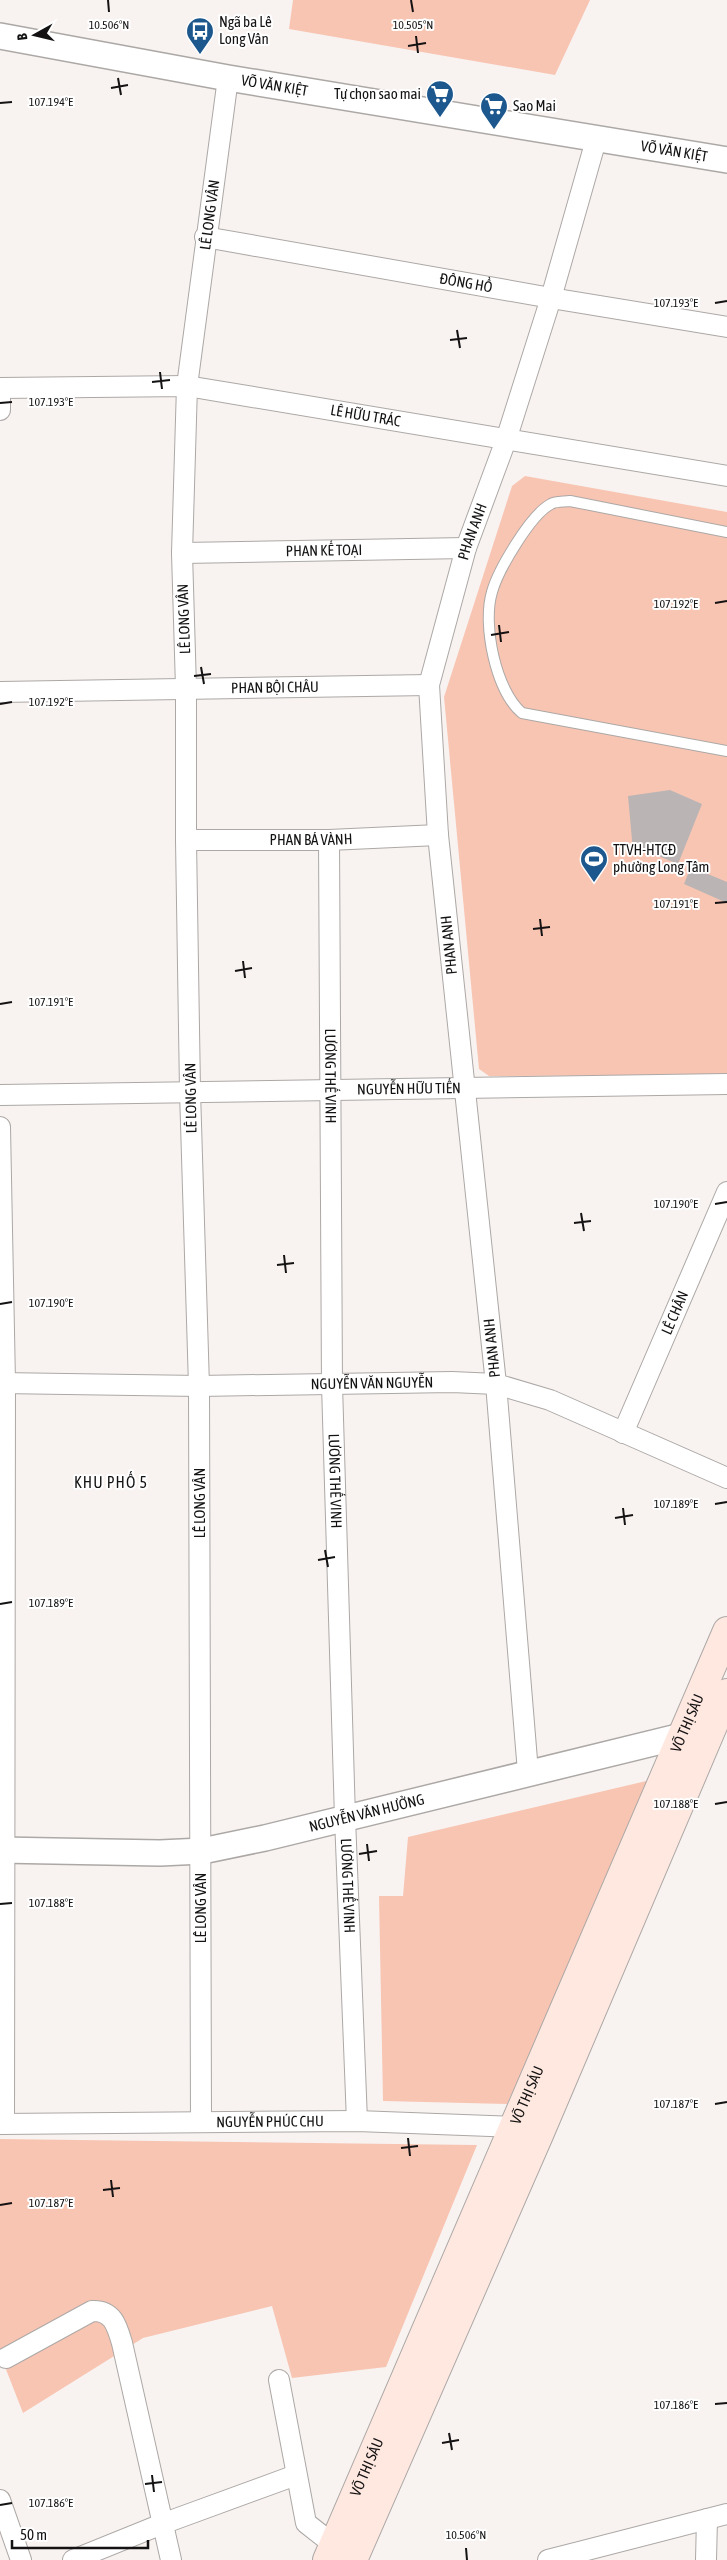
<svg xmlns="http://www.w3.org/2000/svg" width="727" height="2560" viewBox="0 0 727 2560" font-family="'Asap Condensed',sans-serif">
  <rect width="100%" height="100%" fill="#f8f3f1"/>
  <!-- green -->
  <g fill="#f8c5b3">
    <path d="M293 0H590L555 75 289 29Z"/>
    <path d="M525 476 727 512V1075L489 1076 479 1069 444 697 512 486Z"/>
    <path d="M659 1778 507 2104 383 2101 379 1896H403L408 1837Z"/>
    <path d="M0 2139 477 2145 386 2367 292 2378 272 2306 143 2338 23 2413 0 2354Z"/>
  </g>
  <!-- building -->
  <g fill="#bab5b4">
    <path d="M670 790 702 804 678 864 646 851H633L628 796Z"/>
    <path d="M691 867 727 882V903L684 884Z"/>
  </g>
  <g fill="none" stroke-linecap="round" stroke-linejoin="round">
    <!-- service casing -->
    <g stroke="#aca8a6" stroke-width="12">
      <path id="service" d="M727 532 570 501C564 502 556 501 551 504 531 514 498 570 492 592 482 625 496 691 522 713L727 751"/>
    </g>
    <!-- minor casing -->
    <g stroke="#aca8a6" stroke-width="22">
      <g id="minor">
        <path id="s1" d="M205 237 551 298 727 327"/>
        <path id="s2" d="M0 388 187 386 727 476"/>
        <path d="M0 410V388"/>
        <path id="s3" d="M182 553 466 548"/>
        <path id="s4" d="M0 692 429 685"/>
        <path id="s5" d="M186 840H329L438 835"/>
        <path id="s6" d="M329 840 332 1385 345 1818 357 2121"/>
        <path id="s7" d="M0 1095 727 1084"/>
        <path d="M0 1127 5 1383 4 2124"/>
        <path id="s8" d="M0 1383 199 1386 452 1382 496 1384 550 1400 727 1478"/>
        <path id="s9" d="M623 1433 727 1192"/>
        <path id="s10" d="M528 1772 496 1384 438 835 429 685 466 548 506 440 551 298 596 140"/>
        <path id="s11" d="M201 2121 199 1386 190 1091 186 840V688L182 553 187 386 228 78"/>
        <path id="s12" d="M0 2124 357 2121 514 2127 524 2131"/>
        <path d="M6 2358 92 2311C113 2310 117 2326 122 2343L171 2560"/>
        <path d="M279 2380 306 2523 334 2545"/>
        <path d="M0 2500 21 2560"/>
        <path d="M73 2560 162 2524 296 2475"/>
        <path d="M548 2560 727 2514"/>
        <path d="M706 2560 707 2519"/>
      </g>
    </g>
    <!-- tertiary casing -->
    <g stroke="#aca8a6" stroke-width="28">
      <g id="tertiary">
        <path id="s13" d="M0 36 228 78 727 160"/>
        <path id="s14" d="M0 1850 160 1853 202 1851 265 1838 698 1732"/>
      </g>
    </g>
    <!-- secondary casing -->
    <g stroke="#aca8a6" stroke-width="30">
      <g id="secondary">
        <path id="s15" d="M327 2560 727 1631"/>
        <path d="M353 2560 539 2135 727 1693"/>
      </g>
    </g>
    <!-- service -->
    <use href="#service" stroke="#fff" stroke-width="10"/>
    <!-- minor -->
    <use href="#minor" stroke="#fff" stroke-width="20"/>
    <!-- tertiary -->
    <use href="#tertiary" stroke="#fff" stroke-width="25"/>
    <!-- secondary -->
    <use href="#secondary" stroke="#ffe8e0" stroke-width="28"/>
  </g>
  <!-- ticks -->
  <path fill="none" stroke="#141212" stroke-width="2" d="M108 0 109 12M411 0 413 12M416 36 418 53M408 46 426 43M118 78 121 95M111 88 128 85M0 103 12 102M715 303 727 301M457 330 460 348M450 340 467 338M160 372 162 389M152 382 170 380M0 403 12 402M715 603 727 601M499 625 501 642M491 635 509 632M201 667 204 684M194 676 211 674M0 704 12 702M715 903 727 902M540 919 542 936M533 929 550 927M243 961 245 978M235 971 252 968M0 1004 12 1002M715 1204 727 1202M581 1213 584 1231M574 1223 591 1221M284 1255 286 1273M277 1265 294 1263M0 1304 12 1302M715 1504 727 1502M623 1508 625 1525M615 1518 633 1515M325 1550 328 1567M318 1560 335 1557M0 1604 12 1602M715 1804 727 1802M367 1844 369 1861M359 1854 377 1851M0 1904 12 1903M715 2104 727 2102M408 2138 410 2156M401 2148 418 2146M111 2180 113 2197M103 2190 120 2188M0 2205 12 2203M715 2404 727 2403M449 2433 452 2450M442 2443 459 2440M152 2475 154 2492M145 2484 162 2482M0 2505 12 2503M466 2548 467 2560"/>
  <!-- icons -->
  <defs>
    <g id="bus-pin" transform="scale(1.4375)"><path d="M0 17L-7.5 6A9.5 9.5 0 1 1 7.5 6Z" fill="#1c588e" stroke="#fff"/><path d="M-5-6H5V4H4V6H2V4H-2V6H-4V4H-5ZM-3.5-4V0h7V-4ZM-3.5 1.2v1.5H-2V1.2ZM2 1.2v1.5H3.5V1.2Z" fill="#fff"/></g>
    <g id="supermarket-pin" transform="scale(1.4375)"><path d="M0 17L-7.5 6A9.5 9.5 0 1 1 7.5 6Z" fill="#1c588e" stroke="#fff"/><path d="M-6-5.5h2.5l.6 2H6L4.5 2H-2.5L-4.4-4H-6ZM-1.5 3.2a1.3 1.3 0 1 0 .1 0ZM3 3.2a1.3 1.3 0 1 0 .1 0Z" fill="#fff"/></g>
    <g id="stadium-pin" transform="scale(1.4375)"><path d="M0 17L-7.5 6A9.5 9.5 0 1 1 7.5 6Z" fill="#1c588e" stroke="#fff"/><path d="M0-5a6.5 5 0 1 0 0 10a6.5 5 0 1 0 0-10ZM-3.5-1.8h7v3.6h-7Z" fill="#fff"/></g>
  </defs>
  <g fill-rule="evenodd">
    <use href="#bus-pin" x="200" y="31"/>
    <use href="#supermarket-pin" x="440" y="94"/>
    <use href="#supermarket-pin" x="494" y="106"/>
    <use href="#stadium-pin" x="594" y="859"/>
  </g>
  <g text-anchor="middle" stroke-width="4" stroke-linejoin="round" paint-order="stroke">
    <!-- poi labels -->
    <g font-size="15" fill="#141212" stroke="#fff" text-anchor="start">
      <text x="219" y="27">Ngã ba Lê<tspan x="219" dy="17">Long Vân</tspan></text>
      <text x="421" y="99" text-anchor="end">Tự chọn sao mai</text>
      <text x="513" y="111">Sao Mai</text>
      <text x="613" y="855">TTVH-HTCĐ<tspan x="613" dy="17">phường Long Tâm</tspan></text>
    </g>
    <!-- street labels -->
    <g font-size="15" fill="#141212" stroke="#fff">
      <text dy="5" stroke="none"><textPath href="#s13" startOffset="279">VÕ VĂN KIỆT</textPath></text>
      <text dy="5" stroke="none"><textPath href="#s13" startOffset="684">VÕ VĂN KIỆT</textPath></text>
      <text dy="5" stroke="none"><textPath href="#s11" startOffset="1908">LÊ LONG VÂN</textPath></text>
      <text dy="5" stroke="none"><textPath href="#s1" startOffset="265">ĐÔNG HỒ</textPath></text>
      <text dy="5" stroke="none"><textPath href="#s2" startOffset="368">LÊ HỮU TRÁC</textPath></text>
      <text dy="5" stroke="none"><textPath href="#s10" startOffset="1251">PHAN ANH</textPath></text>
      <text dy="5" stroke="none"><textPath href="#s3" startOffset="142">PHAN KẾ TOẠI</textPath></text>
      <text transform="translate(184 619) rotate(-92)" y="5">LÊ LONG VÂN</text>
      <text dy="5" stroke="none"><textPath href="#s4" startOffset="275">PHAN BỘI CHÂU</textPath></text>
      <text dy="5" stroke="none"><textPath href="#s5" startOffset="125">PHAN BÁ VÀNH</textPath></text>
      <text transform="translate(449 945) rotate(-96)" y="5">PHAN ANH</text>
      <text dy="5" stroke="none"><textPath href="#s6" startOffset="236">LƯƠNG THẾ VINH</textPath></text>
      <text dy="5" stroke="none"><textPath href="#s7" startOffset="409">NGUYỄN HỮU TIẾN</textPath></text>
      <text transform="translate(191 1098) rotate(-91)" y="5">LÊ LONG VÂN</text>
      <text dy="5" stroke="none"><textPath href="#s9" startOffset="131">LÊ CHÂN</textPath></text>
      <text transform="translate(492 1348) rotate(-96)" y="5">PHAN ANH</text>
      <text dy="5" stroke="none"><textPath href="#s8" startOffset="372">NGUYỄN VĂN NGUYỄN</textPath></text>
      <text dy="5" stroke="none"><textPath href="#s6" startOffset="641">LƯƠNG THẾ VINH</textPath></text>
      <text transform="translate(200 1503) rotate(-90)" y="5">LÊ LONG VÂN</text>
      <text dy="5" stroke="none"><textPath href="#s15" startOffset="911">VÕ THỊ SÁU</textPath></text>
      <text dy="5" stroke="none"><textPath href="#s14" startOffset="371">NGUYỄN VĂN HƯỞNG</textPath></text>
      <text dy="5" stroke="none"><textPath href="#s6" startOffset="1046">LƯƠNG THẾ VINH</textPath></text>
      <text transform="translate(201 1908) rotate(-90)" y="5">LÊ LONG VÂN</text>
      <text dy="5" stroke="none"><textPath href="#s15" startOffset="506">VÕ THỊ SÁU</textPath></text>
      <text dy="5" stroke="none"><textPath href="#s12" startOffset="270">NGUYỄN PHÚC CHU</textPath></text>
      <text dy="5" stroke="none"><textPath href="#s15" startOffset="101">VÕ THỊ SÁU</textPath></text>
    </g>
    <!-- neighbourhood labels -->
    <g font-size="16" letter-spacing="1" fill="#141212" stroke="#fff">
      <text x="111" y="1488">KHU PHỐ 5</text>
    </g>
  </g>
  <g font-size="12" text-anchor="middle" fill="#141212" stroke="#fff" stroke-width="4" stroke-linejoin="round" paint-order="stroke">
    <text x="109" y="29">10.506°N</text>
    <text x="413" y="29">10.505°N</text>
    <text x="51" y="106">107.194°E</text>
    <text x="676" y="307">107.193°E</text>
    <text x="51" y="406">107.193°E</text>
    <text x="676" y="608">107.192°E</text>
    <text x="51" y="706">107.192°E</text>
    <text x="676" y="908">107.191°E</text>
    <text x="51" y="1006">107.191°E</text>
    <text x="676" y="1208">107.190°E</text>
    <text x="51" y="1307">107.190°E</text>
    <text x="676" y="1508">107.189°E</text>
    <text x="51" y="1607">107.189°E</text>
    <text x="676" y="1808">107.188°E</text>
    <text x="51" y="1907">107.188°E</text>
    <text x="676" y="2108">107.187°E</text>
    <text x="51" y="2207">107.187°E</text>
    <text x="676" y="2409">107.186°E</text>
    <text x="51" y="2507">107.186°E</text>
    <text x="466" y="2539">10.506°N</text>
  </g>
  <!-- north arrow -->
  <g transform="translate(35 35) rotate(262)" stroke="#ffffff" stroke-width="4" paint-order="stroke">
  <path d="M0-4L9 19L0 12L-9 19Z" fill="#141212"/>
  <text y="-8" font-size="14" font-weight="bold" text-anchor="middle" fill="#141212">B</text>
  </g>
  <!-- scale -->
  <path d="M12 2540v8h136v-8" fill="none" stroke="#141212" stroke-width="2.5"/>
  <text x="20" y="2540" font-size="15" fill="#141212" stroke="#ffffff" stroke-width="4" paint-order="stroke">50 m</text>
</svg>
